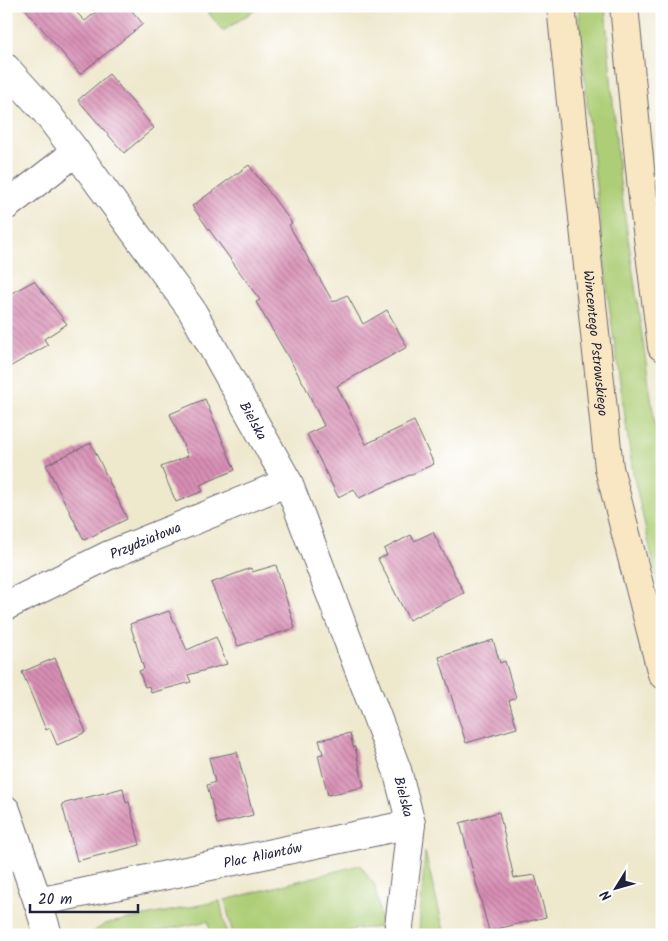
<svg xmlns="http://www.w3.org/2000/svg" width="668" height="941" viewBox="0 0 668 941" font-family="Kalam,sans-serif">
  <defs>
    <pattern id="building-back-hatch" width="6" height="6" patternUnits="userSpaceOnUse" patternTransform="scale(1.25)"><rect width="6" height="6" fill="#d88eb4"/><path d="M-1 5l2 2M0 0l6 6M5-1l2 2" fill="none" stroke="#af7494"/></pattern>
  </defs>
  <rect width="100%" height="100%" fill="#fff"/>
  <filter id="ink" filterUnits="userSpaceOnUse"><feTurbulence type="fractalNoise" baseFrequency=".02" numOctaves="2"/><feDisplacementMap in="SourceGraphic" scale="10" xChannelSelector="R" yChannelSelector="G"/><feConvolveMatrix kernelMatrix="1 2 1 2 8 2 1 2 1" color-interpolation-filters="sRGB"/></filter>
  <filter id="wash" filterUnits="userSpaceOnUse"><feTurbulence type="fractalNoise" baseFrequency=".0096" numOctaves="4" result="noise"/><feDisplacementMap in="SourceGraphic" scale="20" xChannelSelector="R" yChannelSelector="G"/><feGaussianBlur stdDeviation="1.12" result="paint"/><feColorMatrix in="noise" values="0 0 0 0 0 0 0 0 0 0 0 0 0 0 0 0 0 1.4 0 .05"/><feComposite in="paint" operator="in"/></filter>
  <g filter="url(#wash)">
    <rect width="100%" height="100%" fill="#eee8cd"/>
    <!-- green -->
    <g fill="#adce76" stroke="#687858">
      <path d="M203 6H261L223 31Z"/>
      <path d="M578 6H605L619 175 662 474V602L633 473 610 312 587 104Z"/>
      <path d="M425 852 445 935H421L419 932Z"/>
      <path d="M360 865 375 886 382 927 357 929 335 935H233L225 900Z"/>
      <path d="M220 901 227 935H211L208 921 141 935H89L105 924Z"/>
    </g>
    <g id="blocks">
      <!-- building -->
      <g fill="url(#building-back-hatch)">
        <path d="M23 6H70L85 21 103 6H128L143 24 80 74Z"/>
        <path d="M109 74 154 128 124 153 78 100Z"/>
        <path d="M249 165 292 223 289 225 333 302 347 295 363 324 387 310 407 347 337 386 366 444 414 421 434 464 359 498 354 489 338 497 307 434 324 426 305 386 256 302 260 300 192 206Z"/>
        <path d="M34 281 67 324 44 339 48 345 6 369V296Z"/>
        <path d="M205 399 235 470 200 485 203 491 176 502 161 467 188 456 170 414Z"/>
        <path d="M91 443 127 519 84 540 46 465Z"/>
        <path d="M433 532 464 593 409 620 378 559 387 555 384 549 411 535 414 541Z"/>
        <path d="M276 565 295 628 238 646 211 583 251 568 252 572Z"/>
        <path d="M169 611 187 650 216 637 227 664 188 675 191 682 151 693 149 686 145 687 139 671 144 669 130 624Z"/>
        <path d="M493 640 500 663 505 661 516 698 509 701 517 728 466 743 439 657Z"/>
        <path d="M55 658 86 732 57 745 50 728 46 730 22 672Z"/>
        <path d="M350 733 353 747H355L364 787 328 795 318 755 323 754 319 740Z"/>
        <path d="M237 752 253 815 217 824 207 785 215 782 209 758Z"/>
        <path d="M123 788 126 803 129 802 140 845 77 861 62 804Z"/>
        <path d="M499 812 514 878 535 875 546 917 489 931 460 823Z"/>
      </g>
    </g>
  </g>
  <g filter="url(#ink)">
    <use href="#blocks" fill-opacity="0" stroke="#69676e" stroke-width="1"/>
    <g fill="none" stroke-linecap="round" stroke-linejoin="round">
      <!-- street casing -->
      <g stroke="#69676e" stroke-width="30">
        <g id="street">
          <path id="s1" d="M6 68 46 112 76 152 191 309 288 482 397 770 411 824"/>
          <path d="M6 206 76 152"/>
          <path id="s2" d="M6 606 107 556 288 482"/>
          <path d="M6 810 38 902"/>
          <path id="s3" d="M48 935 38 902 411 824 398 935"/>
        </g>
      </g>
      <!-- secondary casing -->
      <g stroke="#69676e" stroke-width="30">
        <g id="secondary">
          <path id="s4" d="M561 6 609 468 662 674"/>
          <path d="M624 6 643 199 662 347"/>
        </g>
      </g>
      <!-- street -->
      <use href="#street" stroke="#fff" stroke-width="28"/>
      <!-- secondary -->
      <use href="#secondary" stroke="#f9e7c3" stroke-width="28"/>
    </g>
  </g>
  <g text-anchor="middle" stroke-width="5" stroke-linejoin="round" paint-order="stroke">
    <!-- street labels -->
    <g font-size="14" fill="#22223b" stroke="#fff">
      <text dy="5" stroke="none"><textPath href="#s4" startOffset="339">Wincentego Pstrowskiego</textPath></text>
      <text dy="5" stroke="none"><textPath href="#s1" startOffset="432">Bielska</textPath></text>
      <text dy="5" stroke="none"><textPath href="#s2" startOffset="154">Przydziałowa</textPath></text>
      <text dy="5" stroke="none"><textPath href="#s1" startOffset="838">Bielska</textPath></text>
      <text dy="5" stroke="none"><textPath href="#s3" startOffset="264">Plac Aliantów</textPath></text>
    </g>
  </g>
  <!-- margin -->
  <rect width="668" height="941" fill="none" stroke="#fff" stroke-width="25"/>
  <!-- north arrow -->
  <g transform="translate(616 888) rotate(233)" stroke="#ffffff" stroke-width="4" paint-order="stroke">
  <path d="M0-4L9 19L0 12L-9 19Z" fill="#22223b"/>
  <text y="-8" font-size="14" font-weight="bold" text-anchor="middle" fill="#22223b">N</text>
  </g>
  <!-- scale -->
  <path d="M30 904v8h108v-8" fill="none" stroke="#22223b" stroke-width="2.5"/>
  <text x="38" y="904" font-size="15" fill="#22223b" stroke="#ffffff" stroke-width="4" paint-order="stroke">20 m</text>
</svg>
